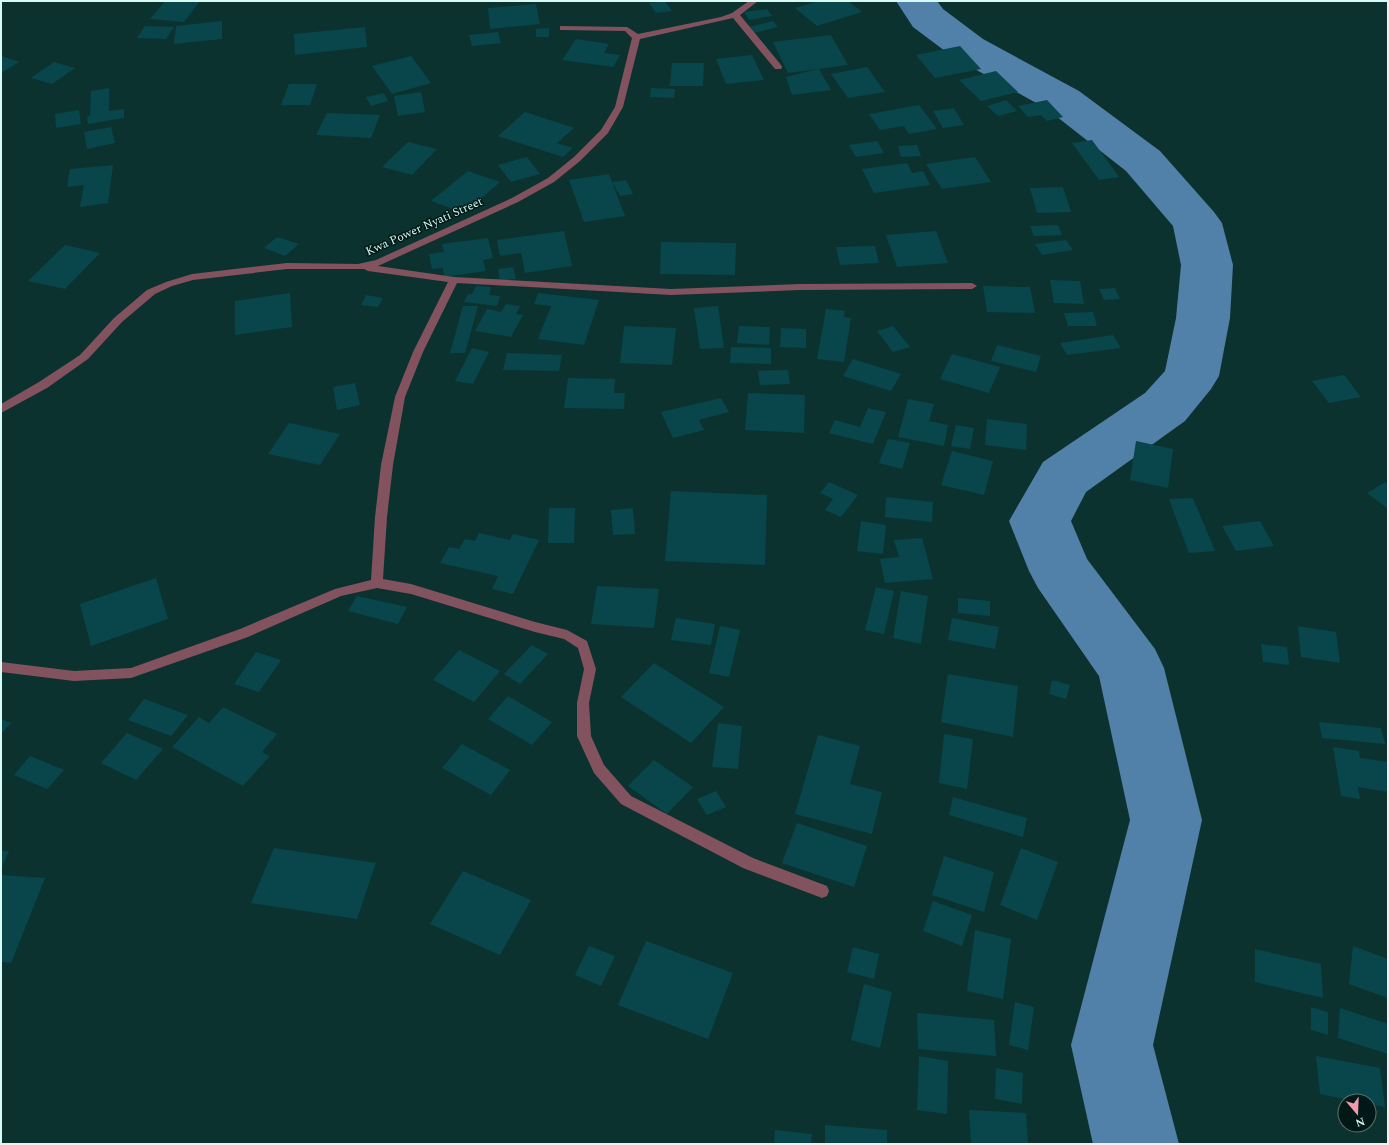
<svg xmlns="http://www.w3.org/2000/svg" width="1389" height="1145" viewBox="0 0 1389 1145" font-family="Spectral,serif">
  <rect width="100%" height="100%" fill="#0b322e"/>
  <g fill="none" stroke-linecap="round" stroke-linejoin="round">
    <!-- river -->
    <path fill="#5181a9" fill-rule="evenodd" d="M896 1H937L943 9 983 39 1079 91 1160 151 1214 212 1222 223 1233 265 1230 318 1219 376 1211 389 1185 421 1086 492 1071 521 1087 559 1155 649 1164 668 1202 820 1153 1045 1179 1144H1093L1071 1045 1130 820 1099 676 1038 588 1029 571 1009 521 1043 462 1145 393 1165 371 1176 318 1181 265 1173 226 1126 171 1047 109 953 57 913 27Z"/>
  </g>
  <!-- building -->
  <g fill="#08464c">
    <path d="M165 1H200L184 22 150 19Z"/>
    <path d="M665 1 672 11 656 13 649 3Z"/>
    <path d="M819 1H848L862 12 817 26 795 8Z"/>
    <path d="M536 4 540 24 490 29 488 8Z"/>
    <path d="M767 9 772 16 749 20 744 12Z"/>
    <path d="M222 21V39L174 44 176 26Z"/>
    <path d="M773 21 778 27 754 33 748 27Z"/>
    <path d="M145 26 174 27 166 39 137 38Z"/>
    <path d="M365 27 367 47 295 55 294 34Z"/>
    <path d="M549 28V37H536V29Z"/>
    <path d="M498 32 501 43 472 46 469 35Z"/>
    <path d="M831 35 848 65 819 69 831 90 792 95 786 77 818 69 788 73 773 42Z"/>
    <path d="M576 39 609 44 604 53 620 55 613 67 562 60Z"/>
    <path d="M960 46 981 69 935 78 916 55Z"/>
    <path d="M752 55 764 80 726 84 716 59Z"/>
    <path d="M1 56 19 62 1 73Z"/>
    <path d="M411 56 431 83 392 94 372 66Z"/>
    <path d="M54 62 75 68 52 84 31 78Z"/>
    <path d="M672 63H704L703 86H670Z"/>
    <path d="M867 67 885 92 848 98 831 74Z"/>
    <path d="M996 71 1018 92 981 101 959 80Z"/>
    <path d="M289 84H317L310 105H281Z"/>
    <path d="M109 88V111L124 109V118L88 124 87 117 90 116 91 91Z"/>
    <path d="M651 88 675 89 674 98 650 97Z"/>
    <path d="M421 92 425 112 398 116 394 96Z"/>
    <path d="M384 93 388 101 371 106 366 97Z"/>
    <path d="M1006 100 1017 111 998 116 987 106Z"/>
    <path d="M1047 100 1063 117 1047 121 1041 115 1028 117 1018 106Z"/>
    <path d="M919 105 937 129 909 134 904 126 880 130 869 114Z"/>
    <path d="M954 108 964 125 943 128 933 111Z"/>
    <path d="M79 110 81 124 56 128 55 114Z"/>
    <path d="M525 112 574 128 557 143 573 148 563 157 498 136Z"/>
    <path d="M327 113 380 115 371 138 316 135Z"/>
    <path d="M111 127 115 143 87 149 84 132Z"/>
    <path d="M1092 140 1119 177 1099 180 1072 143Z"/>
    <path d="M877 141 884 153 856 157 849 145Z"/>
    <path d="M408 142 437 149 412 175 382 167Z"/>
    <path d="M917 145 921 156 901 157 898 146Z"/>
    <path d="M527 157 540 174 511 182 498 165Z"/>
    <path d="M975 157 991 182 942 189 926 164Z"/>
    <path d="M907 163 912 173 923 171 930 185 874 193 862 169Z"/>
    <path d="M113 165 108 203 80 207 84 185 67 187 70 169Z"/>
    <path d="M468 171 500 182 464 213 431 201Z"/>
    <path d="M609 174 625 216 584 222 569 180Z"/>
    <path d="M626 180 633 194 620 196 612 182Z"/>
    <path d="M1063 187 1071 212 1037 213 1030 188Z"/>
    <path d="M1058 225 1062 235 1034 236 1030 226Z"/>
    <path d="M564 231 572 266 525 273 521 253 500 256 497 240Z"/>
    <path d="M936 231 948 263 897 267 886 235Z"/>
    <path d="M277 237 299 244 285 256 264 248Z"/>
    <path d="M488 238 493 258 483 260 486 271 444 277 443 268 432 269 429 254 444 252 442 244Z"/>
    <path d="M1066 240 1073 250 1042 255 1035 244Z"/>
    <path d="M661 242 736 243 735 275 660 274Z"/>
    <path d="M65 245 100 253 65 289 28 281Z"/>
    <path d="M875 246 879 263 840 265 836 247Z"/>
    <path d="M513 267 516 279 500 280 498 269Z"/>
    <path d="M1050 280 1080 281 1084 304 1054 303Z"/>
    <path d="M476 286 491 287 489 295 500 296 497 306 464 302 468 294H472Z"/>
    <path d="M983 286 1030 287 1035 313 987 312Z"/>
    <path d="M1115 288 1120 299 1104 300 1099 289Z"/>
    <path d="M290 293 292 327 235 335V301Z"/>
    <path d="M538 293 599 300 584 345 538 339 551 306 534 304Z"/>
    <path d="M366 295 383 298 378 307 361 305Z"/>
    <path d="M506 304 520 306 516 314 523 315 511 337 475 331 487 309 501 312Z"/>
    <path d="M463 306H478L465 353H450Z"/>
    <path d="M718 306 724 348 700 349 694 308Z"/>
    <path d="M826 309 845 311 844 317 851 318 844 362 817 359Z"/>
    <path d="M1093 312 1097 326H1068L1064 313Z"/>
    <path d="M624 326 676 328 672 365 620 363Z"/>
    <path d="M739 326 770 327 769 345 737 343Z"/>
    <path d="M893 326 910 347 893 352 877 331Z"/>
    <path d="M781 328 806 329V348L780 347Z"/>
    <path d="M1113 335 1121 348 1067 355 1060 343Z"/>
    <path d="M997 345 1041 356 1036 372 991 361Z"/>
    <path d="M731 347 771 348V364L730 363Z"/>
    <path d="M472 348 489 352 473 384 455 381Z"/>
    <path d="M507 353 562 355 559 371 503 370Z"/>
    <path d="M952 354 1000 367 989 393 940 379Z"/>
    <path d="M853 359 901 374 891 391 843 376Z"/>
    <path d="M788 370 790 384 760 385 758 371Z"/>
    <path d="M1344 375 1361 397 1329 403 1312 381Z"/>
    <path d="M568 378 615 379 614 393H625L624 409 564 408Z"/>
    <path d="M355 383 360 405 337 410 333 387Z"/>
    <path d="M748 393 805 395 804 433 745 430Z"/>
    <path d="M721 398 729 412 699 420 704 430 673 438 661 412Z"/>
    <path d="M908 399 934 404 929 421 948 425 944 446 898 437Z"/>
    <path d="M868 408 886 412 873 444 829 433 835 420 860 427Z"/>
    <path d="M987 419 1027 424 1026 450 985 445Z"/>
    <path d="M289 423 340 434 320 465 268 454Z"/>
    <path d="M956 425 974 428 970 449 951 446Z"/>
    <path d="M888 439 910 443 902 469 879 463Z"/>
    <path d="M1136 441 1173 449 1168 488 1130 480Z"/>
    <path d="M952 451 993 461 984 495 941 485Z"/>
    <path d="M829 482 858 495 841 517 825 510 833 499 820 493Z"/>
    <path d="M1385 482 1388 485V509L1367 493Z"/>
    <path d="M671 491 767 495 765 565 665 561Z"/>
    <path d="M886 497 933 502 932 522 885 517Z"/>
    <path d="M1193 498 1215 551 1189 553 1169 499Z"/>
    <path d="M549 508H575L574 543H548Z"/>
    <path d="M633 508 635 534 613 535 611 510Z"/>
    <path d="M861 521 886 525 883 554 857 551Z"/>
    <path d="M1260 521 1274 546 1236 551 1222 526Z"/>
    <path d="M479 533 510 540 513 534 539 540 513 594 492 589 498 576 440 563 449 547 459 549 465 539 475 541Z"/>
    <path d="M922 538 933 579 885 583 880 559 899 557 894 540Z"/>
    <path d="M156 578 168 619 91 646 80 604Z"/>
    <path d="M597 586 659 589 654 628 591 624Z"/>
    <path d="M876 587 894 591 884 634 865 630Z"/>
    <path d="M901 591 928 596 921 644 893 638Z"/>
    <path d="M357 596 407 607 398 624 348 611Z"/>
    <path d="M958 598 990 601V616L958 613Z"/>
    <path d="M676 618 715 624 711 645 671 640Z"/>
    <path d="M952 618 999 627 995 649 948 640Z"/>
    <path d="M720 626 740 630 729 677 709 673Z"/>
    <path d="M1298 626 1336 632 1340 663 1301 657Z"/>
    <path d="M1261 644 1287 647 1289 665 1263 662Z"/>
    <path d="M532 645 548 654 520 684 504 674Z"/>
    <path d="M459 650 500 671 474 702 433 680Z"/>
    <path d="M256 652 281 660 259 692 234 684Z"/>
    <path d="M654 663 724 707 691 743 621 697Z"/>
    <path d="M948 674 1018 686 1013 737 941 722Z"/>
    <path d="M1052 680 1070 685 1066 699 1049 694Z"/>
    <path d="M508 696 552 722 532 745 488 719Z"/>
    <path d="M144 699 188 715 171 736 128 720Z"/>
    <path d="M223 707 277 734 262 752 270 756 243 786 172 747 199 717 209 723Z"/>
    <path d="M1 719 11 723 1 734Z"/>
    <path d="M1319 722 1381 728 1385 744 1322 738Z"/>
    <path d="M718 723 742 726 738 769 712 767Z"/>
    <path d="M127 733 163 749 136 780 101 763Z"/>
    <path d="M944 734 973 739 967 789 939 783Z"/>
    <path d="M818 735 860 746 850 784 882 792 872 834 795 814Z"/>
    <path d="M462 744 510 770 491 795 442 768Z"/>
    <path d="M1333 747 1359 751 1360 758 1388 762V792L1358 787 1360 799 1341 796Z"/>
    <path d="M30 756 64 770 47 789 14 775Z"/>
    <path d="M654 760 693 787 667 814 628 786Z"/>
    <path d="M716 791 726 807 707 815 697 799Z"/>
    <path d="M953 797 1027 818 1023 837 949 815Z"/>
    <path d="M797 823 867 846 854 887 782 863Z"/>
    <path d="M274 848 376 863 357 919 251 903Z"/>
    <path d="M1021 848 1058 862 1037 920 1000 905Z"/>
    <path d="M1 851H9L1 869Z"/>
    <path d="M944 856 994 872 984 912 932 895Z"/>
    <path d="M463 871 531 900 500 955 430 924Z"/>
    <path d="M1 875 45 878 11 963 1 962Z"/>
    <path d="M933 901 972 915 962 946 923 931Z"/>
    <path d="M975 930 1011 939 1003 999 967 991Z"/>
    <path d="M646 941 733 973 708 1039 618 1005Z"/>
    <path d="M589 946 615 956 601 986 575 975Z"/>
    <path d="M1353 946 1388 959V998L1349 984Z"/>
    <path d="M853 947 879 954 874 979 847 972Z"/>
    <path d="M1255 949 1321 964 1323 998 1255 982Z"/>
    <path d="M864 984 892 992 880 1048 851 1040Z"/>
    <path d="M1015 1002 1034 1007 1028 1050 1009 1045Z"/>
    <path d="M1311 1007 1328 1012V1035L1311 1030Z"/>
    <path d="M1340 1008 1388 1024V1054L1338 1038Z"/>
    <path d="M917 1013 994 1020 996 1056 918 1049Z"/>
    <path d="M919 1056 948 1061 947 1114 917 1110Z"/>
    <path d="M1316 1056 1380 1068 1385 1107 1369 1104V1101H1354L1320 1094Z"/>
    <path d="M996 1068 1023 1073 1022 1104 995 1099Z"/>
    <path d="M969 1110 1026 1113 1028 1144H971Z"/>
    <path d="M825 1125 887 1130V1144H825Z"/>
    <path d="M775 1130 812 1134 811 1144H774Z"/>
  </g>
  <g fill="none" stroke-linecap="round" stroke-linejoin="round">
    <!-- street -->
    <path fill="#82535e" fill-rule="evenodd" d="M749 1H758L740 15 781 65 782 67 781 69H775L733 18 640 39 623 107 608 133 580 161 554 182 518 202 378 266 454 277 671 289 800 284 972 283 977 286 972 289 800 290 671 295 457 283 423 352 405 397 393 465 387 517 383 579 411 584 535 622 567 630 587 641 596 669 589 703 591 736 604 765 631 796 753 858 827 886 829 891 827 896 822 898 743 868 621 804 594 773 577 736V703L584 669 578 648 564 639 535 632 411 594 377 588 341 596 248 637 131 678 74 681 1 672V662L74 671 131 668 240 629 335 589 371 580 375 517 381 465 395 397 413 352 448 282 368 271 364 269H287L193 280 172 286 155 294 122 322 88 359 47 388 1 413V404L39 382 80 355 114 318 147 290 166 282 192 274 287 263 358 264 376 260 512 198 548 178 574 157 601 130 615 107 632 38 625 31 563 30H560V26L627 27 638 34 721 17 732 13Z"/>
  </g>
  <g text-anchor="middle" stroke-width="3" stroke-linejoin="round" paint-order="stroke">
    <!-- far-street labels -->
    <g font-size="12" fill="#d9fbf6" stroke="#001916">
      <text transform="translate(424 226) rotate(-24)" y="4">Kwa Power Nyati Street</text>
    </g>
  </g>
  <!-- border -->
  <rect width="1389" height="1145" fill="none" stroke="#d9fbf6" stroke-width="4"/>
  <!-- north arrow -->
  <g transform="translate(1357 1113) rotate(161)"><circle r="19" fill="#001916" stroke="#577370"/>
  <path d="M0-3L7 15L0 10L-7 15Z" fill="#f29aae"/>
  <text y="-6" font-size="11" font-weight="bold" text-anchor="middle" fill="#d9fbf6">N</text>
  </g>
</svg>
